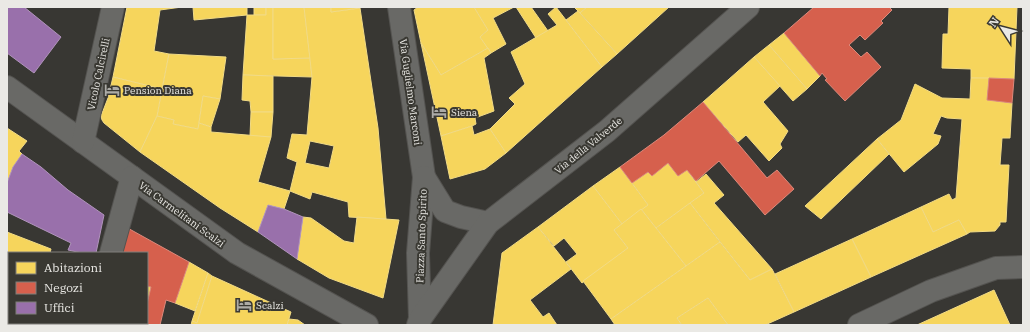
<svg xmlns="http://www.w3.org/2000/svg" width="1030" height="332" viewBox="0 0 1030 332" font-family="'IBM Plex Serif',serif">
  <rect width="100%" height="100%" fill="#383733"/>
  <!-- homes -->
  <g fill="#f6d55c" stroke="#f2db85" fill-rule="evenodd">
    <path d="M127 7H182L160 10 154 51 169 54 162 89 113 77Z"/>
    <path d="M193 7H247V15L194 20Z"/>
    <rect x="254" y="7" width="12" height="8"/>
    <path d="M266 7H273V59L310 58 312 77 243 75 247 15H266Z"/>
    <path d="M273 7H304L310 58 273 59Z"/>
    <path d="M304 7H331V12L360 8 378 128 386 219 349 217 348 202 312 192 310 199 290 191 297 162 287 158 292 134 307 135 312 77ZM310 141 334 146 329 168 305 163Z"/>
    <path d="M331 7H360V8L331 12Z"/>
    <path d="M418 7H474L488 30 480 37 488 48 441 75 421 43 414 10Z"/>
    <path d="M474 7H514L493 18 506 44 491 53 480 37 488 30Z"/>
    <path d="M516 7H531L548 31 536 38Z"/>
    <path d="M556 7 602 67 506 153 490 129 515 104 509 98 525 84 511 52 557 25 548 14Z"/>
    <path d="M574 7H587L580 13Z"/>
    <path d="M587 7H669L617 54 580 13Z"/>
    <path d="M949 7H1017L1014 79 971 78V69L942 68 943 34H948Z"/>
    <path d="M578 11 617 54 602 67 566 20Z"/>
    <path d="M784 33 820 76 807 89 769 45Z"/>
    <path d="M421 43 441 75 488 48 491 53 484 58 494 111 475 118 476 124 472 126 441 136Z"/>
    <path d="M769 45 807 89 793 101 754 57Z"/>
    <path d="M169 54 226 57 220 99 203 96 198 129 173 124 174 120 157 116Z"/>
    <path d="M754 57 780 86 763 102 788 131 780 144 782 148 769 161 746 135 738 142 703 102Z"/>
    <path d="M243 75 273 76V112H251L250 101 242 100Z"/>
    <path d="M113 77 162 89 157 116 140 152 104 123 102 120 101 116 108 98Z"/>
    <path d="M971 78H989L987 100 1012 103 1010 138H1002L1000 165H1009L1006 222H1000V225L995 231 970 232 967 234 959 220 933 232 921 207 949 194 952 200 956 198 962 119 947 118 941 116 933 134 941 136 938 144 904 172 877 139 901 120 915 84 942 98 970 99Z"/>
    <path d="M203 96 220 99 211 127 199 123Z"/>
    <path d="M251 112H273L271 137 250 136Z"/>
    <path d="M157 116 174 120 173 124 198 129 199 123 211 127V132L271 137 258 182 290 191 284 209 268 205 258 232 220 208 140 152Z"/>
    <path d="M472 126 474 135 490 129 506 153 485 169 450 179 441 136Z"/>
    <path d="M7 128 27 141 19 151 22 154 13 167 7 183Z"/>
    <path d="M877 139 889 154 821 219 805 206Z"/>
    <path d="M668 163 678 176 687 170 704 193 656 228 641 209 648 205 632 183 648 172 652 176Z"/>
    <path d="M620 167 648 205 622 224 593 186Z"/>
    <path d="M706 174 724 195 714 203 772 269 750 280 690 203 704 193 696 182Z"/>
    <path d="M593 186 622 224 614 230 628 248 582 283 566 262 577 254 564 238 554 246 538 227Z"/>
    <path d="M690 203 720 242 686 266 656 228Z"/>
    <path d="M921 207 933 232 959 220 967 234 871 277 852 239Z"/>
    <path d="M641 209 686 266 611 319 583 281 628 248 614 230Z"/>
    <path d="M303 217 311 218 344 241 354 243 357 217 399 220 383 298 329 278 297 259Z"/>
    <path d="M538 227 571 269 530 300 543 317 549 313 557 325H493L502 253Z"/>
    <path d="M7 232 51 249 50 253H9V265L7 264Z"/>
    <path d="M852 239 871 277 794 312 775 274Z"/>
    <path d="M720 242 750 280 772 269 794 312 765 325H728L708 298 677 318 682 325H615L611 319Z"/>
    <path d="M189 262 208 273 195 311 175 303Z"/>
    <path d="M208 273 212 276 197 323 192 321Z"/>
    <path d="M212 276 291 312 287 325H191L192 321 197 323Z"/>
    <path d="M147 286 151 287 147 304Z"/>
    <path d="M994 290 1010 325H917Z"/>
    <path d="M708 298 728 325H682L677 318Z"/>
    <path d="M289 319 298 320 305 325H287Z"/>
    <path d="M119 323H143L142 325H118Z"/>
  </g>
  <!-- shops -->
  <g fill="#d6604d" stroke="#dc897b">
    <path d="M814 7H889L892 10 881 21 883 23 865 40 860 35 849 45 861 57 867 52 881 67 845 101 825 80 827 79 822 73 820 76 784 33Z"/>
    <path d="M989 78 1014 79 1012 103 987 100Z"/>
    <path d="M703 102 767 178 777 170 794 189 765 215 719 161 696 181 687 170 678 176 668 163 652 176 648 172 632 183 620 167 664 135Z"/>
    <path d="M124 226 189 262 175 303 166 300 160 325H142L143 323H147V304L151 287 147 286V253H117Z"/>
  </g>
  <!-- offices -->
  <g fill="#9970ab" stroke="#b194bc">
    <path d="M7 7H24L61 37 34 73 7 53Z"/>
    <path d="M22 154 41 167 68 190 104 215 96 253H82L68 250 71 243 7 212V183L13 167Z"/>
    <path d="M268 205 284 209 303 217 297 259 258 232Z"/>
  </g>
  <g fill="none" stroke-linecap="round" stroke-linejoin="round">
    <!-- street casing -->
    <g stroke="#545350" stroke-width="24">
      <g id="street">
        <path d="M399 7 424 177 418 253 420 319"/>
        <path d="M7 87 237 253 367 325"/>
        <path d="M83 142 113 7"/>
        <path d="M424 177 445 211 461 217 488 223"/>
        <path d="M111 253 132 177"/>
        <path d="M418 325 420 319 488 223 607 131 748 7"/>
        <path d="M859 325 931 291 996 268 1023 267"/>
      </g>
    </g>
    <!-- street -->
    <use href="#street" stroke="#696966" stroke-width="22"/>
  </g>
  <!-- icons -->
  <defs>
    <g id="hotel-bare" transform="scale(1.2)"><path d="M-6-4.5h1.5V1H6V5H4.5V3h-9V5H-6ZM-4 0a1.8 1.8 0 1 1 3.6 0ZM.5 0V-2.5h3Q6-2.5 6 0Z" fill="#acaba7" stroke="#393832" stroke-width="2.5" paint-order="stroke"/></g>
  </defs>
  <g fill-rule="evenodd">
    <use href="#hotel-bare" x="112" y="90"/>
    <use href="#hotel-bare" x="439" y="112"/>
    <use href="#hotel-bare" x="244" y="305"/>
  </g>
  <g text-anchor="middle" stroke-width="4" stroke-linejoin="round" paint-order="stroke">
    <!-- street labels -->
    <g font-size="10" fill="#eae9e5" stroke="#393832">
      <text transform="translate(98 74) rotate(-78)" y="4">Vicolo Calcirelli</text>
      <text transform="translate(411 92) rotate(82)" y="4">Via Guglielmo Marconi</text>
      <text transform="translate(588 145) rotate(-39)" y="4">Via della Valverde</text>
      <text transform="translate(182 214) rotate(36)" y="4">Via Carmelitani Scalzi</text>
      <text transform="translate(421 236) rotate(-88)" y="4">Piazza Santo Spirito</text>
    </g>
    <!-- poi labels -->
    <g font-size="10" fill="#eae9e5" stroke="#393832" text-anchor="start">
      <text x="124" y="94">Pension Diana</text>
      <text x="451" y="116">Siena</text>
      <text x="256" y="309">Scalzi</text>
    </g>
  </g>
  <!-- border -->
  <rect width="1030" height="332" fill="none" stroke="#eae9e5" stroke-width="16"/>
  <!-- legend -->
  <rect x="8" y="252" width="140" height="72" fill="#393832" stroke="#807f7a"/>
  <rect x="16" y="262" width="20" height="12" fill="#f6d55c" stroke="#807f7a"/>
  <text x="44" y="272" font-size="12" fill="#eae9e5">Abitazioni</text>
  <rect x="16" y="282" width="20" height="12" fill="#d6604d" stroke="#807f7a"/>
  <text x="44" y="292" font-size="12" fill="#eae9e5">Negozi</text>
  <rect x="16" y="302" width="20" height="12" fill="#9970ab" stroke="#807f7a"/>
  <text x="44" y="312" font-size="12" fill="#eae9e5">Uffici</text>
  <!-- north arrow -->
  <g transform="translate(1002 28) rotate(306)" stroke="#393832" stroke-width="3" paint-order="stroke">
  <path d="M0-3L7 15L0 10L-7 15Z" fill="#eae9e5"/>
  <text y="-6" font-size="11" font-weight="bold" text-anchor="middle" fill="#eae9e5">N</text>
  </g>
</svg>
